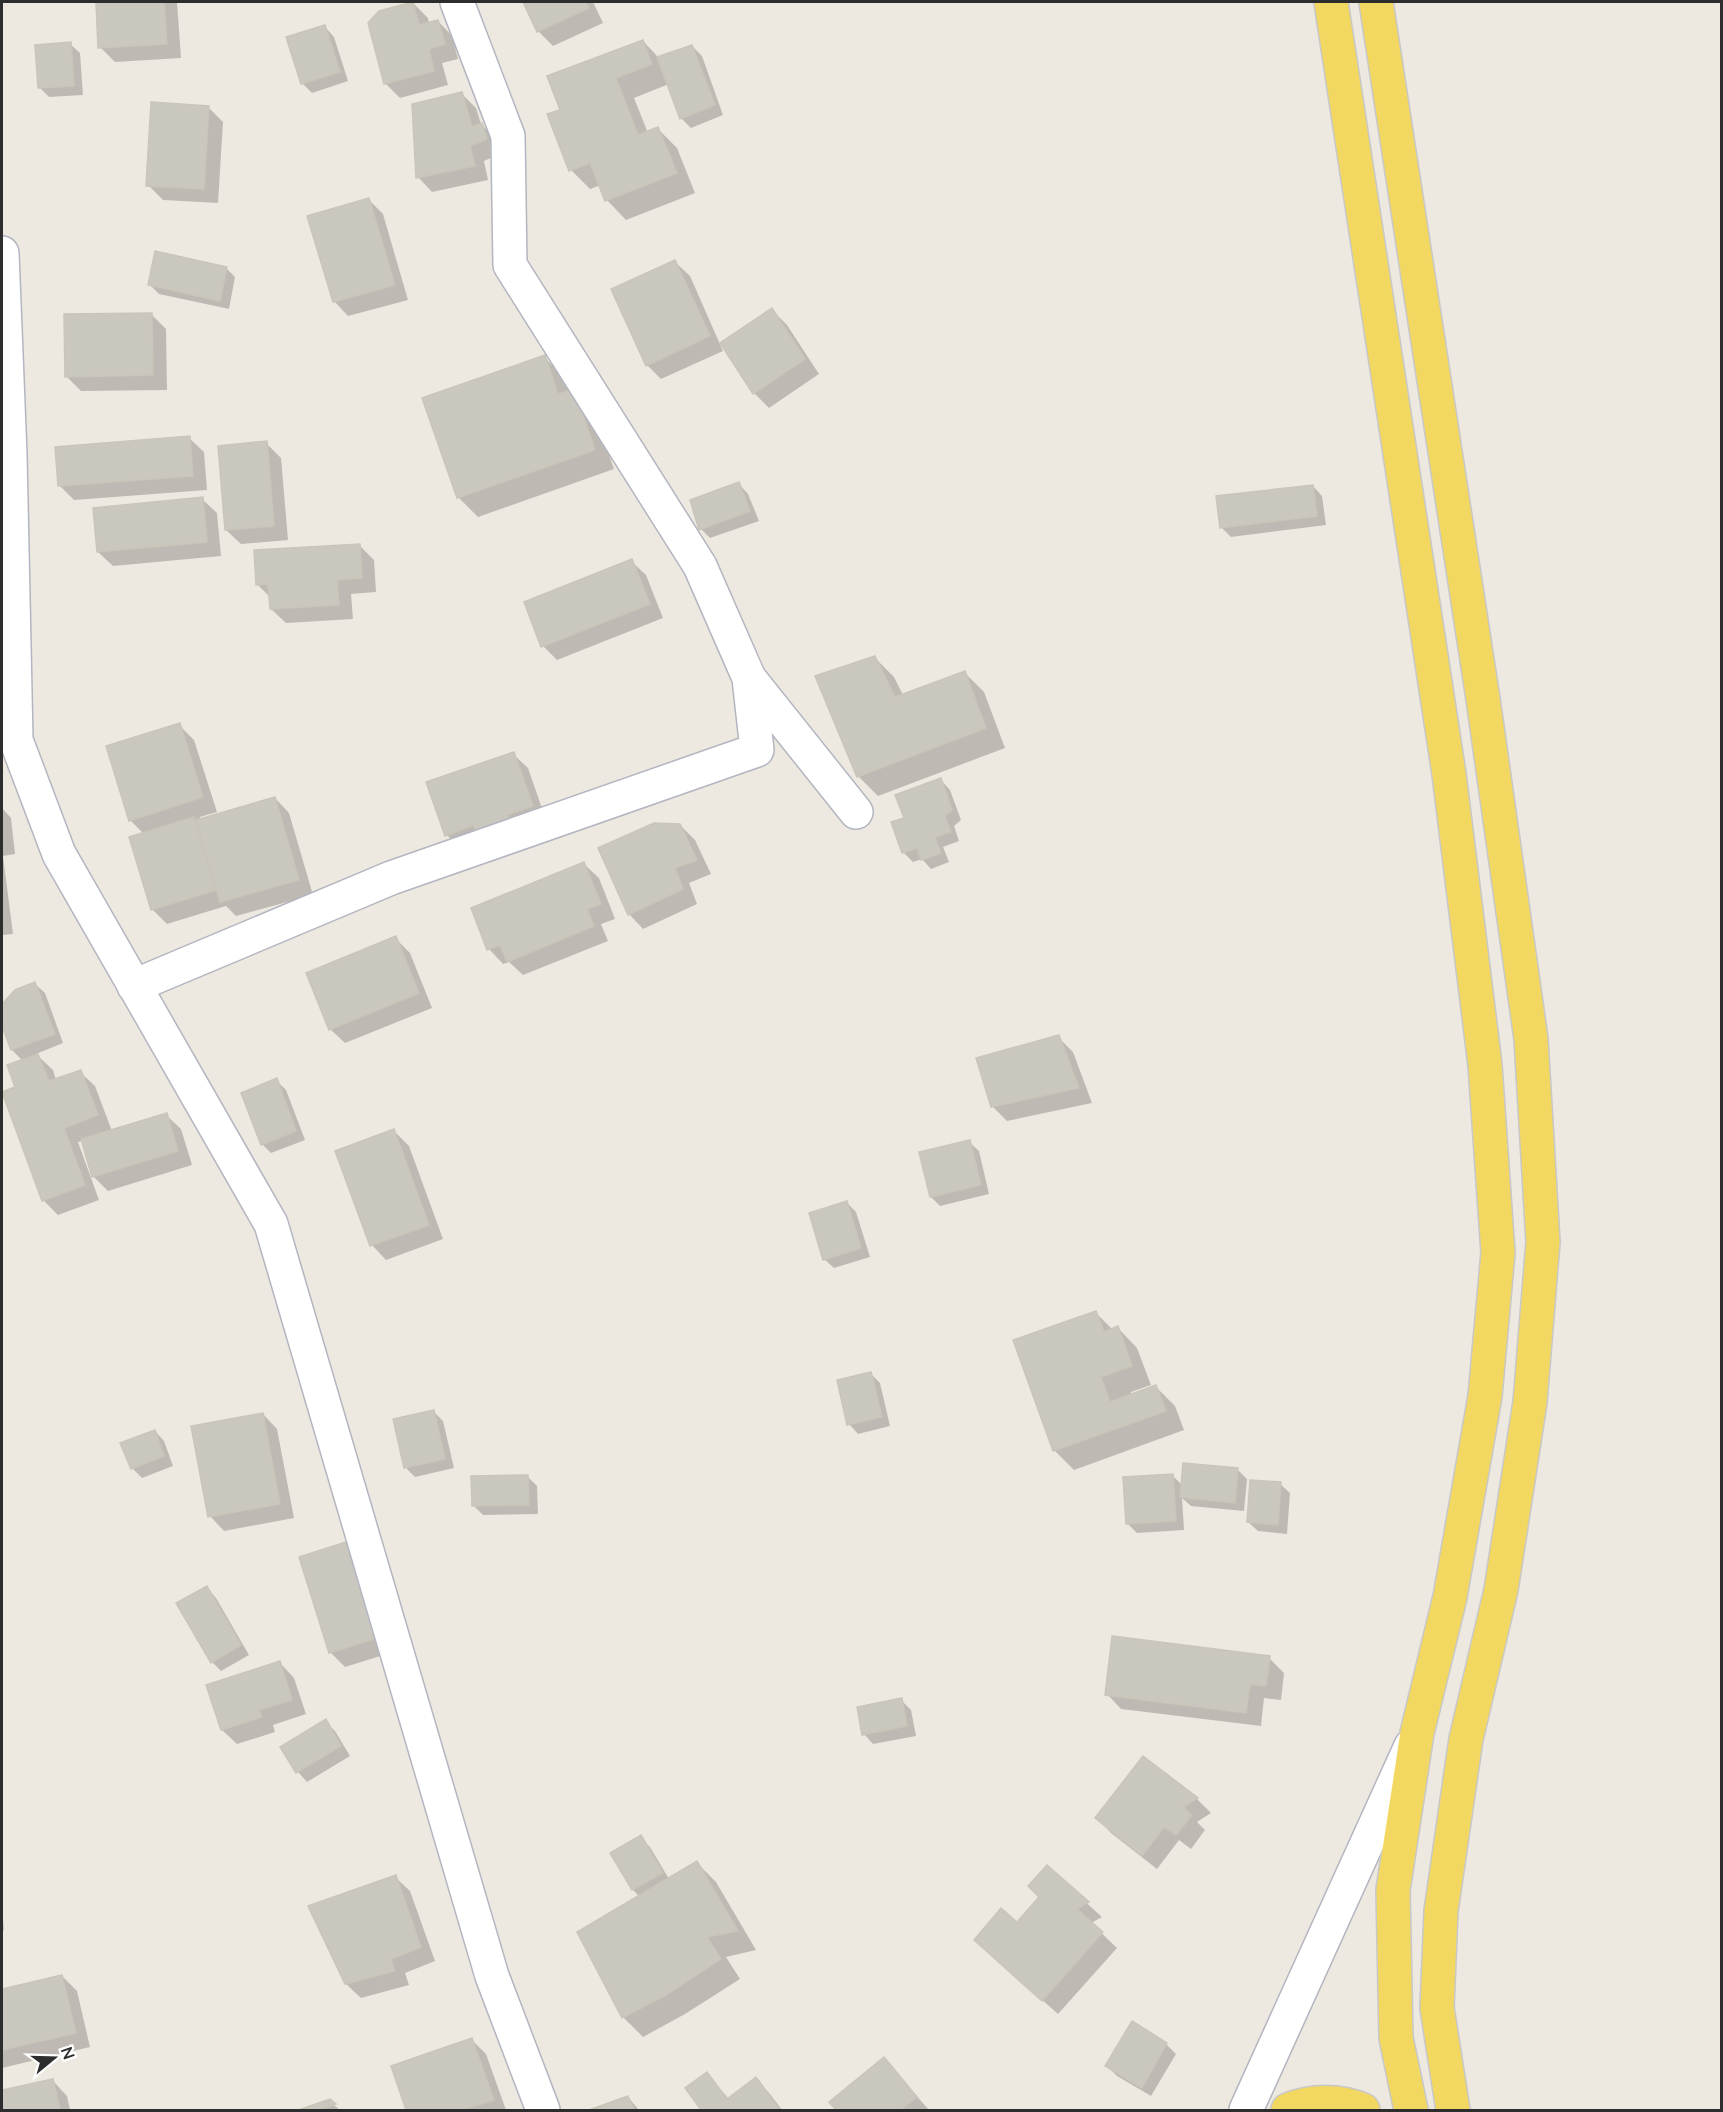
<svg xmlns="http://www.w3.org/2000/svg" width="1723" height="2112" viewBox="0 0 1723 2112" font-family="Mulish,sans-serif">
  <rect width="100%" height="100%" fill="#eee9e0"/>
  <!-- shadow -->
  <g fill="#0003">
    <path d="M97 2H177L181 58 115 62 100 47Z"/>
    <path d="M525 2H593L603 23 553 46 539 32Z"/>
    <path d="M413 3 428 18 429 24 438 21 452 36 458 59 442 63 448 85 400 98 385 83Z"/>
    <path d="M325 27 334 37 348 81 312 93 302 83Z"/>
    <path d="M643 41 659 58 692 46 702 56 723 115 691 128 681 118 669 84 634 98 648 133 658 129 677 148 695 193 626 220 607 200 601 185 590 189 571 170 562 110Z"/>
    <path d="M70 44 80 53 83 95 49 97 39 87Z"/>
    <path d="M461 93 476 108 481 124 496 139 500 154 484 161 488 180 432 192 418 177Z"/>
    <path d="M208 107 223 122 218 203 163 200 148 185Z"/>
    <path d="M369 200 383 214 408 300 348 316 334 301Z"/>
    <path d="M675 262 690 276 723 351 661 379 647 365Z"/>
    <path d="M226 268 235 277 229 309 159 294 150 285Z"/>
    <path d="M772 310 787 325 819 374 769 408 754 393Z"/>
    <path d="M151 314 166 329 167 390 81 391 66 376Z"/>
    <path d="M544 357 564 377 569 392 593 410 614 469 478 517 458 497Z"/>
    <path d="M189 438 204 452 207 490 74 500 59 485Z"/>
    <path d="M266 443 281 458 288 540 241 544 226 530Z"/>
    <path d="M739 484 748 494 759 521 710 538 701 529Z"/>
    <path d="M1313 486 1322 496 1326 525 1231 537 1221 527Z"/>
    <path d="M202 499 217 513 221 556 113 566 98 552Z"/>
    <path d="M359 545 374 560 376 592 351 594 353 619 286 623 271 609 270 597 257 584Z"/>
    <path d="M631 561 646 575 663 618 557 660 543 646Z"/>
    <path d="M875 658 894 677 903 695 964 672 984 692 1005 748 878 796 859 777 817 677Z"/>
    <path d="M179 725 194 740 217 812 200 817 201 820 275 798 289 813 313 895 236 916 226 906 167 924 152 909 144 834 130 820Z"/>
    <path d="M513 754 528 768 546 820 461 850 447 835Z"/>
    <path d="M941 780 950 790 961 820 954 826 959 841 943 847 949 862 931 869 922 859 913 862 904 853 893 823 906 819Z"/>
    <path d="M2 808 11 818 15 854 3 856 13 934 2 935Z"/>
    <path d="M680 825 695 840 711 874 689 883 697 904 643 929 629 914Z"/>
    <path d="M584 864 599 878 615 919 601 924 608 941 523 975 509 962 503 964 489 949Z"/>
    <path d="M395 938 410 953 432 1008 345 1043 330 1029Z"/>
    <path d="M35 984 45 993 63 1043 36 1054 53 1070 56 1080 80 1072 95 1086 112 1131 166 1115 181 1129 192 1165 108 1191 93 1176 83 1141 78 1142 99 1200 58 1215 43 1200 17 1087 23 1061 12 1050 2 1022V1006L16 991Z"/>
    <path d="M1058 1037 1073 1052 1092 1103 1007 1121 992 1106Z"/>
    <path d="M276 1080 286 1090 305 1140 271 1153 262 1144Z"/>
    <path d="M394 1131 409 1146 443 1239 386 1260 372 1245 337 1152Z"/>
    <path d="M969 1142 979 1151 989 1194 940 1206 931 1197Z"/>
    <path d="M847 1203 856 1212 870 1257 834 1268 824 1259Z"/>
    <path d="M1095 1312 1113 1330 1118 1328 1137 1348 1151 1385 1131 1392 1132 1395 1156 1387 1175 1406 1184 1430 1074 1470 1054 1450Z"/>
    <path d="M871 1374 880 1383 890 1426 858 1434 849 1424Z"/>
    <path d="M434 1412 443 1421 454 1468 415 1477 405 1467Z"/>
    <path d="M263 1414 277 1429 294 1518 224 1531 210 1516Z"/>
    <path d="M155 1431 164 1441 173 1466 142 1478 132 1468Z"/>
    <path d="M1237 1469 1247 1479 1244 1511 1191 1506 1182 1498 1184 1530 1137 1533 1127 1523 1172 1475 1182 1485Z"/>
    <path d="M528 1477 537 1486 538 1514 483 1515 473 1505Z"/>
    <path d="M1280 1484 1290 1493 1287 1534 1258 1531 1248 1522Z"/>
    <path d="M346 1544 361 1558 390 1653 345 1667 330 1652Z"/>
    <path d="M207 1588 216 1598 249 1655 221 1671 212 1662Z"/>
    <path d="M1269 1658 1284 1673 1281 1700 1264 1698 1261 1726 1121 1709 1107 1694Z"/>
    <path d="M280 1663 294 1678 306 1714 273 1725 275 1732 237 1744 222 1730Z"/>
    <path d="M901 1700 911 1710 916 1736 873 1744 864 1734Z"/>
    <path d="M325 1721 335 1731 350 1756 307 1782 298 1772 282 1747Z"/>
    <path d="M1144 1758 1197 1799 1211 1813 1197 1822 1205 1830 1191 1849 1179 1840 1157 1869 1111 1833 1097 1818Z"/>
    <path d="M640 1837 650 1847 669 1879 697 1863 716 1882 756 1950 726 1957 740 1979 685 2014 643 2037 624 2018 579 1932 640 1897 633 1890 612 1853Z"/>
    <path d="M1047 1867 1102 1917 1091 1923 1117 1948 1058 2014 990 1954 1041 1897Z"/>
    <path d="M395 1877 410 1891 435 1961 405 1973 409 1985 361 1998 346 1984Z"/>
    <path d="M2 1909 4 1930H2Z"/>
    <path d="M62 1976 77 1991 90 2047 2 2068V1990Z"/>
    <path d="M472 2040 486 2054 506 2110H408L393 2067Z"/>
    <path d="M1166 2044 1176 2054 1151 2096 1117 2076 1107 2066Z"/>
    <path d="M884 2059 929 2110H838L831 2103Z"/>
    <path d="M707 2074 729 2099 756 2079 770 2094 782 2110H703L687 2088Z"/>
    <path d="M53 2081 67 2096 70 2110H2V2092Z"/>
    <path d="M628 2097 639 2110H593Z"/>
    <path d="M329 2101 340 2110H303Z"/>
  </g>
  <!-- building -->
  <g fill="#cac7be" stroke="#cac5b9" stroke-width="1.5">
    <path d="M96 2H164L167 44 98 48Z"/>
    <path d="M413 2 419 25 438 20 445 44 429 49 434 71 384 84 368 23 379 11Z"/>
    <path d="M523 2H586L589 8 537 32Z"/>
    <path d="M325 25 340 72 301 84 286 37Z"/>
    <path d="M643 40 652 64 616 78 638 135 658 127 677 173 605 201 590 163 569 171 547 114 560 110 547 76Z"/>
    <path d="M71 42 74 86 38 88 35 45Z"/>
    <path d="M692 45 715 105 680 119 657 57Z"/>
    <path d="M462 92 472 127 482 123 487 139 470 146 475 166 416 178 412 104Z"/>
    <path d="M151 102 209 106 204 189 146 186Z"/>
    <path d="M369 198 395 285 333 302 307 216Z"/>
    <path d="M155 251 227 267 220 301 148 285Z"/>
    <path d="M675 260 710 336 646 366 611 289Z"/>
    <path d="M772 308 805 359 753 394 720 343Z"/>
    <path d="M152 313 153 375 65 377 64 314Z"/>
    <path d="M545 355 558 394 574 389 595 450 457 498 422 398Z"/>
    <path d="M190 436 193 476 58 486 55 447Z"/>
    <path d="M267 441 274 526 225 530 218 446Z"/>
    <path d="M739 482 750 511 699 530 690 500Z"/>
    <path d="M1313 485 1317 516 1220 528 1216 496Z"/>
    <path d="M203 497 207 542 97 552 93 508Z"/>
    <path d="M360 544 362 578 337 580 339 605 270 609 268 584 256 585 254 550Z"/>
    <path d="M632 559 650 604 541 647 524 602Z"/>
    <path d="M875 656 895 697 965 671 986 728 857 777 815 676Z"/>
    <path d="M180 723 203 797 129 821 106 746Z"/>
    <path d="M514 752 533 806 507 815 510 823 477 835 474 825 445 836 426 782Z"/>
    <path d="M941 778 952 810 945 816 951 832 935 837 941 853 921 860 917 848 902 853 891 822 904 818 895 795Z"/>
    <path d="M275 797 299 880 220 902 196 820Z"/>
    <path d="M194 817 216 890 151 910 129 837Z"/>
    <path d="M654 823 680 824 697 860 675 868 683 889 628 915 598 848Z"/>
    <path d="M584 862 601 904 587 909 594 926 507 962 500 945 487 950 471 908Z"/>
    <path d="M396 936 419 993 329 1030 306 973Z"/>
    <path d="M35 982 55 1034 11 1050 2 1026V1004L15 990Z"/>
    <path d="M1059 1035 1079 1088 991 1107 976 1058Z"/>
    <path d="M38 1054 49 1081 81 1070 98 1115 64 1128 85 1185 42 1201 2 1092 15 1087 7 1065Z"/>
    <path d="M277 1078 296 1131 261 1145 241 1093Z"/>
    <path d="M167 1113 178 1151 92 1177 81 1139Z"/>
    <path d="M394 1129 429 1225 370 1246 335 1151Z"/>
    <path d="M970 1140 981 1185 930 1197 919 1152Z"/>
    <path d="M847 1201 861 1248 823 1260 809 1213Z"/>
    <path d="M1096 1311 1104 1332 1118 1326 1132 1366 1101 1377 1110 1402 1156 1385 1166 1411 1053 1451 1013 1340Z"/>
    <path d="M871 1372 882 1417 847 1425 837 1380Z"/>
    <path d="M434 1410 445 1459 404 1468 393 1419Z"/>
    <path d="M263 1413 280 1504 208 1517 191 1426Z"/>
    <path d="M155 1430 164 1456 131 1469 120 1443Z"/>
    <path d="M1183 1463 1238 1468 1235 1503 1180 1497Z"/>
    <path d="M1173 1474 1176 1521 1126 1524 1123 1477Z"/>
    <path d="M528 1475 529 1505 472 1506 471 1476Z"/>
    <path d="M1250 1480 1281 1482 1278 1525 1247 1522Z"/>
    <path d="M346 1542 377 1638 329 1653 299 1557Z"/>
    <path d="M207 1586 241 1645 211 1663 176 1603Z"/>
    <path d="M1112 1636 1270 1656 1266 1686 1250 1684 1246 1713 1105 1695Z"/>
    <path d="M280 1661 292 1700 259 1710 262 1717 221 1730 206 1685Z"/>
    <path d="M902 1698 907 1726 862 1735 857 1707Z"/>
    <path d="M326 1719 341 1746 296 1773 280 1747Z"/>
    <path d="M1143 1756 1198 1798 1183 1807 1192 1815 1176 1835 1164 1827 1142 1856 1095 1818Z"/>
    <path d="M641 1835 663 1873 632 1890 610 1853Z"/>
    <path d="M697 1861 738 1931 707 1937 721 1959 666 1995 622 2018 577 1932Z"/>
    <path d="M1047 1865 1089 1902 1077 1909 1103 1932 1042 2001 974 1940 1001 1908 1017 1922 1039 1897 1028 1886Z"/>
    <path d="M396 1875 421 1947 391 1959 395 1971 345 1984 308 1906Z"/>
    <path d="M62 1975 76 2033 2 2050V1989Z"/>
    <path d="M1132 2021 1167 2043 1142 2088 1105 2066Z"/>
    <path d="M472 2038 494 2100 463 2110H406L391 2066Z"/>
    <path d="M884 2057 917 2097 901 2110H836L829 2102Z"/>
    <path d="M707 2072 727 2099 756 2077 780 2110H701L685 2088Z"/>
    <path d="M53 2079 60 2110H2V2090Z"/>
    <path d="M628 2096 634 2110H589Z"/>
    <path d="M330 2099 336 2104 319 2110H302L301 2109Z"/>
  </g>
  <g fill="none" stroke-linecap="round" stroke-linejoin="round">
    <!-- minor casing -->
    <g stroke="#b3b5c0" stroke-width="36">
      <g id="minor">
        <path d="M2 253 10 454 16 740 59 854 271 1224 492 1976 543 2110"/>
        <path d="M749 678 856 812"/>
        <path d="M134 986 391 878 757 750 749 678 700 566 510 265 508 136 457 2"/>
        <path d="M1246 2110 1411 1746"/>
      </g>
    </g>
    <!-- major casing -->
    <g stroke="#c8c8c8" stroke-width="36">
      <g id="major">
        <path d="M1331 2 1449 774 1485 1065 1498 1253 1485 1396 1450 1597 1417 1733 1393 1890 1396 2038 1411 2110"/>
        <path d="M1376 2 1483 699 1531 1039 1543 1242 1530 1402 1501 1590 1466 1739 1441 1911 1437 2008 1453 2110"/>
        <path d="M1288 2110C1311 2100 1340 2100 1363 2110"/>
      </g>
    </g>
    <!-- minor -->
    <use href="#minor" stroke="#fff" stroke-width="33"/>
    <!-- major -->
    <use href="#major" stroke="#f2d861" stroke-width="33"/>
  </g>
  <!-- border -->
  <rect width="1723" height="2112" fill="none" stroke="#2d2d2d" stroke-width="6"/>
  <!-- north arrow -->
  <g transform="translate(54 2058) rotate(71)" stroke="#ffffff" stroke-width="4.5" paint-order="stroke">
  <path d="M0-4.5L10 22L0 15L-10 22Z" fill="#2d2d2d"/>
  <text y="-9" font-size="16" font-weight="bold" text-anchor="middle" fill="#2d2d2d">N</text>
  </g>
</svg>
